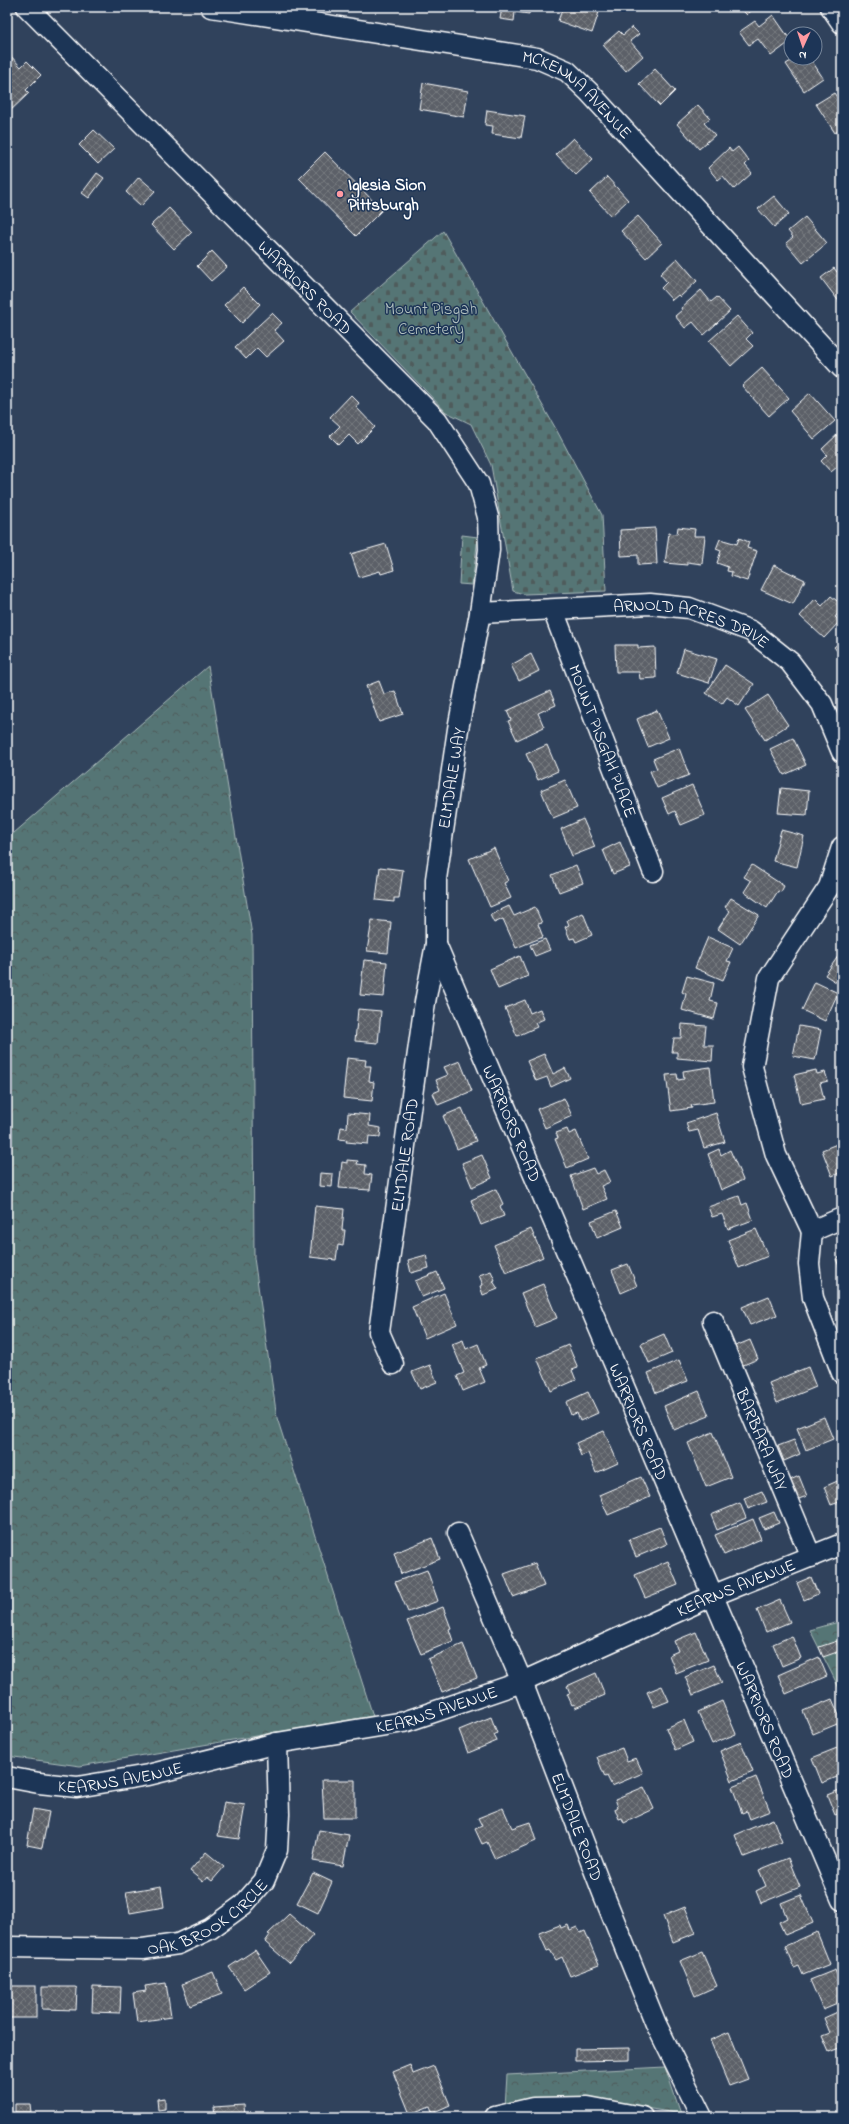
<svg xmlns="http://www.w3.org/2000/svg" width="849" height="2124" viewBox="0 0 849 2124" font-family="'Indie Flower',sans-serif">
  <defs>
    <pattern id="forest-crowns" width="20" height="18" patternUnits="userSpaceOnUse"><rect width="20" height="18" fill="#547574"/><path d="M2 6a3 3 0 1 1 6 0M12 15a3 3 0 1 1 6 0" fill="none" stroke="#4f5c5c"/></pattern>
    <pattern id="cemetery-stones" width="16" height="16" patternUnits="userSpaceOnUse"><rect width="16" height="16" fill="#547574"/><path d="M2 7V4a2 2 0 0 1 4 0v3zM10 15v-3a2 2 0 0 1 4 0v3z" fill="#4f5c5c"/></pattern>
    <pattern id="building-cross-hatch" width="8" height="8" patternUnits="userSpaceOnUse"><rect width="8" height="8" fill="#5c6167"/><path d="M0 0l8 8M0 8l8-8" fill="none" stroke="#74797e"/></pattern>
  </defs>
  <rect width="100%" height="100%" fill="#30425c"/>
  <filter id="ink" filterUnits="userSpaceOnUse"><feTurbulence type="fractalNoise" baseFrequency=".025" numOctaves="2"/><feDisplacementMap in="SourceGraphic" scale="8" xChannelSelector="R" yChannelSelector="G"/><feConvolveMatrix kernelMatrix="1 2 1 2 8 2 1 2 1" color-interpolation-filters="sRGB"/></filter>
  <g filter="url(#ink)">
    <!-- forest -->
    <g fill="url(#forest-crowns)" stroke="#aababa">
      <path d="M208 666 252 935 254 1258 277 1418 373 1716 80 1766 7 1756V839Z"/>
      <path d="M842 1621V1694L810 1630Z"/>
      <path d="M665 2067 681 2114 587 2098 505 2107 507 2075Z"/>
    </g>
    <!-- cemetery -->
    <g fill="url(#cemetery-stones)" stroke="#aababa">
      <path d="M443 231 556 429 602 515 606 591 524 594 513 591 491 465 471 424 446 412 350 312Z"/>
      <path d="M462 535 478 537 472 585 459 584Z"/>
    </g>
    <!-- building -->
    <g fill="url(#building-cross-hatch)" stroke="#fff">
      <path d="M502 7H530L529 14 515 12 514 21 500 19Z"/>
      <path d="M563 7H583L599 12 592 33 558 21Z"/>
      <path d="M739 7H755L747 15Z"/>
      <path d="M773 15 791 41 771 56 758 39 749 45 739 32 755 21 759 26Z"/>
      <path d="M632 27 639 34 630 41 643 56 626 71 603 45 619 31 623 35Z"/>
      <path d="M7 52 21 67 27 61 41 75 26 90 29 93 7 114Z"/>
      <path d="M796 58H810L823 78 804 91 786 64Z"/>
      <path d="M655 69 675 91 660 106 639 84Z"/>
      <path d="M423 83 468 91 464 117 419 109Z"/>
      <path d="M834 93 842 104V129L835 133 816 104Z"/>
      <path d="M698 105 710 118 704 123 715 135 699 149 677 124Z"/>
      <path d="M487 110 525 116 521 138 492 134 493 126 485 125Z"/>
      <path d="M94 130 114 149 98 164 79 145Z"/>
      <path d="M573 138 593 159 576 175 556 154Z"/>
      <path d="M738 147 749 161 745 165 752 173 734 189 723 176 718 180 708 168 729 148 732 152Z"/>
      <path d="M325 152 382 210 356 236 299 178Z"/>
      <path d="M97 173 104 178 89 198 82 193Z"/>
      <path d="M139 177 155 191 141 206 126 192Z"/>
      <path d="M607 177 628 200 611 216 590 193Z"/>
      <path d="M774 196 789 214 774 227 758 209Z"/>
      <path d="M169 208 192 232 174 249 151 225Z"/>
      <path d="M638 216 662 243 646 258 621 231Z"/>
      <path d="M805 217 827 243 803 263 786 243 793 237 788 231Z"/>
      <path d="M212 251 227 267 211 281 197 266Z"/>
      <path d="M677 258 697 281 680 297 678 295 672 300 661 288 667 282 660 274Z"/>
      <path d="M834 268 837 272 840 270 842 272V302L840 303 821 278Z"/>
      <path d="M243 287 260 304 242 323 224 305Z"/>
      <path d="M701 290 711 302 717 297 730 311 704 335 693 322 685 328 675 316 682 310 681 308Z"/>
      <path d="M272 313 282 323 274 330 284 341 266 357 257 348 246 359 235 347Z"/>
      <path d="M737 316 752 333 746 339 753 346 731 366 709 341Z"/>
      <path d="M762 368 789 398 769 416 742 386Z"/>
      <path d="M810 393 835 421 814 439 790 411Z"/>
      <path d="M351 395 359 403 356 407 375 427 358 444 349 435 339 445 330 436 340 426 330 417Z"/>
      <path d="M840 432 842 435V472L837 467 831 472 821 461 827 455 822 449Z"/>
      <path d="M678 527 695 529 694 536H705L702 564 687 562V565L665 563 669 533 677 534Z"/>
      <path d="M655 528 657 564 638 565V555L621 556 620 530Z"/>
      <path d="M739 538 749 542 747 548 757 551 747 581 731 576 732 572 727 571 728 567 717 563 721 551 716 549 720 539 737 544Z"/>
      <path d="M386 544 394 570 381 574 380 571 359 577 351 554Z"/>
      <path d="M774 565 805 580 793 604 761 590Z"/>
      <path d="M831 596 842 605V609L835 617 840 621 824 638 800 616 815 599 822 606Z"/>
      <path d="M842 641V657L834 647Z"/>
      <path d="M615 645H638V648L655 647 656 678 640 679 639 672H616Z"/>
      <path d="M684 649 717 659 709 683 677 673Z"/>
      <path d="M531 654 539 671 519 681 511 665Z"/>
      <path d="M725 665 754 684 739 706 727 697 722 704 706 693Z"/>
      <path d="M379 681 384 694 395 691 403 714 379 722 366 686Z"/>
      <path d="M550 691 556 705 538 713 544 727 517 740 508 721 511 720 507 711Z"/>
      <path d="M768 695 788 725 765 740 745 710Z"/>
      <path d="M657 710 669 738 648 747 637 719Z"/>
      <path d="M793 738 806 765 784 775 770 749Z"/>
      <path d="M547 745 558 771 538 780 526 754Z"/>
      <path d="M679 748 689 775 657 788 650 771 657 769 653 759Z"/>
      <path d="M565 780 577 808 553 818 541 790Z"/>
      <path d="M692 785 705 815 681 825 675 811 669 814 662 798Z"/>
      <path d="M781 788 809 791 807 815 778 813Z"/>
      <path d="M583 819 595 847 572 856 561 829Z"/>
      <path d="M781 830 804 836 797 867 773 861Z"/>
      <path d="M620 842 630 867 613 874 603 850Z"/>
      <path d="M494 848 508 881 504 883 511 898 490 907 469 859Z"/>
      <path d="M576 865 583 883 559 892 552 875Z"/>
      <path d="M752 865 784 886 781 892 778 891 767 908 744 892 751 881 744 877Z"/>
      <path d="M380 867 403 870 399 898H394V902L376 900Z"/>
      <path d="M731 898 759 915 740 944 718 929 730 911 725 907Z"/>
      <path d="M509 906 514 916 535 907 542 923 538 924 543 937 516 948 503 919 494 923 490 915Z"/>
      <path d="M583 913 592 935 576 942 574 938 570 939 565 927 569 925 567 920Z"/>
      <path d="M372 920 391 922 388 953 367 951Z"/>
      <path d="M708 937 733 948 727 961 731 962 723 980 695 968Z"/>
      <path d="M545 939 550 950 535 956 530 945Z"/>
      <path d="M841 952 842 953V986L825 975Z"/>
      <path d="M520 956 528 976 498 989 490 969Z"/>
      <path d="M364 960 387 962 384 997 360 995Z"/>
      <path d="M687 976 714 983 710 1001 718 1003 714 1019 682 1010 686 994 682 992Z"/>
      <path d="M815 982 838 993 825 1021 802 1010Z"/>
      <path d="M525 1000 530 1013 540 1009 544 1019 535 1023 537 1027 517 1036 505 1008Z"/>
      <path d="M358 1009 381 1011 378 1043 355 1041Z"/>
      <path d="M682 1024 706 1026 704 1045H713L712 1061 677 1058V1052H672L674 1038H681Z"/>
      <path d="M799 1026 821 1030 815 1060 793 1056Z"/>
      <path d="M544 1054 553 1074 565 1068 570 1078 551 1087 547 1077 536 1081 527 1061Z"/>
      <path d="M347 1058 366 1060 365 1066H371L369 1081 374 1082 372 1101 343 1098Z"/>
      <path d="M460 1061 472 1091 438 1105 433 1093 440 1090 436 1080 448 1075 444 1067Z"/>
      <path d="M710 1067 714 1102 691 1105 692 1108 671 1111 666 1075 677 1074 678 1080 684 1079 683 1071Z"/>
      <path d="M816 1070 817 1074 825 1072 828 1081 820 1083 824 1099 801 1104 794 1075Z"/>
      <path d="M564 1098 572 1116 545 1128 537 1109Z"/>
      <path d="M462 1108 476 1141 457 1149 443 1116Z"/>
      <path d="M348 1113 370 1115 369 1126 381 1128 380 1137 369 1136 368 1144 346 1142 347 1140 339 1139 341 1127 347 1128Z"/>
      <path d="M716 1113 725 1142 704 1148 698 1130 689 1132 686 1123Z"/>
      <path d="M567 1129 569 1134 576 1131 588 1159 567 1168 555 1139 558 1138 556 1133Z"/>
      <path d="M842 1142V1172L832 1176 822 1150Z"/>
      <path d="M719 1149 721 1155 730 1150 743 1180 721 1190 708 1154Z"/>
      <path d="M482 1155 492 1178 472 1187 462 1163Z"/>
      <path d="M347 1160 358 1161 357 1164 366 1165 365 1174 372 1175 370 1190 339 1188 342 1162 347 1163Z"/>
      <path d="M593 1168 596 1174 604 1170 610 1182 601 1186 607 1199 583 1209 571 1176Z"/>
      <path d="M320 1173 333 1174 332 1187 319 1186Z"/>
      <path d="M496 1189 503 1204 500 1206 504 1216 481 1225 471 1200Z"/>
      <path d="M739 1196 742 1205 747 1203 753 1220 728 1229 722 1214 712 1217 708 1207Z"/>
      <path d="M315 1206 344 1209 342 1230H345L343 1246 338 1245 336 1260 310 1257Z"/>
      <path d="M616 1211 623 1227 597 1238 591 1221Z"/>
      <path d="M531 1229 543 1257 506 1273 494 1245Z"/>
      <path d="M756 1229 768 1256 739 1268 728 1240Z"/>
      <path d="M426 1255 429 1268 411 1273 408 1260Z"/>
      <path d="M842 1256V1274L836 1259Z"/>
      <path d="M628 1264 637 1286 621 1293 612 1270Z"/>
      <path d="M491 1271 495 1280 493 1281 498 1289 483 1295 480 1286 483 1285 479 1275Z"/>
      <path d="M437 1272 444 1288 422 1297 415 1281Z"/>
      <path d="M543 1284 557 1318 535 1327 521 1293Z"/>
      <path d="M444 1293 457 1324 425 1338 412 1307Z"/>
      <path d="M769 1296 777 1315 750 1325 742 1307Z"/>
      <path d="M664 1334 672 1353 649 1363 641 1344Z"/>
      <path d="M463 1340 466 1349 478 1344 486 1365 479 1368 485 1382 463 1391 457 1376 464 1373 452 1344Z"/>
      <path d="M750 1340 758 1359 741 1366 733 1347Z"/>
      <path d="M568 1345 578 1368 572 1370 576 1380 551 1391 537 1358Z"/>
      <path d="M679 1360 688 1381 656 1393 648 1373Z"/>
      <path d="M430 1365 437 1382 420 1389 412 1372Z"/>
      <path d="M808 1367 816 1387 777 1403 769 1383Z"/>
      <path d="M699 1391 709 1416 674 1430 664 1406Z"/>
      <path d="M588 1392 598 1413 580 1421 577 1413 571 1415 566 1402Z"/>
      <path d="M824 1417 833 1439 806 1450 797 1428Z"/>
      <path d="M604 1431 618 1463 596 1473 588 1453 581 1456 576 1443Z"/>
      <path d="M713 1432 731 1477 706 1487 688 1443Z"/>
      <path d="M794 1440 800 1454 784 1461 778 1446Z"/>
      <path d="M799 1476 807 1496 796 1500 788 1481Z"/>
      <path d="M641 1477 650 1497 608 1515 599 1495Z"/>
      <path d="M842 1479V1501L831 1505 824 1487Z"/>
      <path d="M762 1491 767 1502 748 1509 744 1498Z"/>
      <path d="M740 1503 746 1518 717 1530 711 1515Z"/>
      <path d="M774 1512 779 1523 764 1529 759 1518Z"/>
      <path d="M753 1519 761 1539 724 1555 715 1535Z"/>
      <path d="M660 1527 667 1544 636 1557 629 1539Z"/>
      <path d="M432 1538 440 1559 401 1574 394 1553Z"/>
      <path d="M668 1561 678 1585 645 1598 635 1575Z"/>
      <path d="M535 1563 544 1586 513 1597 504 1574Z"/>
      <path d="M427 1570 438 1601 408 1612 395 1582Z"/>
      <path d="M811 1577 818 1594 804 1600 797 1583Z"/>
      <path d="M780 1600 790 1622 766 1632 757 1610Z"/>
      <path d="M443 1607 451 1628 449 1629 453 1641 421 1654 407 1621Z"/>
      <path d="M696 1632 708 1660 676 1673 669 1655 678 1651 674 1641Z"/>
      <path d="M792 1636 801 1658 782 1666 773 1644Z"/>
      <path d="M837 1641 840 1651 823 1657 819 1647Z"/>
      <path d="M463 1644 477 1678 442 1692 428 1659Z"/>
      <path d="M819 1657 827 1676 786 1694 778 1675Z"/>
      <path d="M714 1665 722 1683 693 1695 685 1677Z"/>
      <path d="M596 1673 605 1695 575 1708 574 1704 572 1705 567 1694 570 1693 567 1686Z"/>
      <path d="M662 1686 669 1701 654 1707 647 1692Z"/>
      <path d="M832 1699 842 1722 813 1734 803 1711Z"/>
      <path d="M722 1701 736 1734 712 1744 698 1712Z"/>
      <path d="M491 1717 497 1733 494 1735 497 1741 468 1753 459 1730Z"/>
      <path d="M684 1720 693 1742 675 1750 666 1728Z"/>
      <path d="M741 1742 753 1772 732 1781 720 1751Z"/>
      <path d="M842 1746V1775L822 1783 812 1758Z"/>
      <path d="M622 1748 627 1761 636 1758 643 1773 612 1786 607 1776 605 1777 597 1757Z"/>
      <path d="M756 1777 770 1811 750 1819 747 1811 742 1813 732 1787Z"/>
      <path d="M322 1780H355V1818H324Z"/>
      <path d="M644 1787 654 1809 624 1823 622 1818 619 1819 615 1809 618 1807 615 1799Z"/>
      <path d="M842 1789V1812L835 1815 827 1795Z"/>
      <path d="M224 1802 245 1805 239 1839 218 1836Z"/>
      <path d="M503 1808 512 1828 530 1822 536 1841 495 1859 487 1842 482 1844 475 1829 482 1826 478 1818Z"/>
      <path d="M33 1809 49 1812 42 1848 27 1845Z"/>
      <path d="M773 1819 782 1842 744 1857 735 1835Z"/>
      <path d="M319 1830 349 1835 343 1866 313 1861Z"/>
      <path d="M206 1852 224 1867 212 1881 207 1877 203 1882 190 1871Z"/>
      <path d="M788 1858 800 1887 761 1903 756 1891 766 1886 759 1870Z"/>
      <path d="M313 1873 332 1882 318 1913 297 1903Z"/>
      <path d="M161 1886 164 1907 130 1913 126 1892Z"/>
      <path d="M801 1895 813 1923 785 1935 779 1922 787 1918 781 1903Z"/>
      <path d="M685 1907 696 1933 673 1942 663 1916Z"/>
      <path d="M289 1914 313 1935 289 1963 265 1942 270 1935 268 1934Z"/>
      <path d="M560 1925 561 1928 568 1925 570 1930 577 1927 580 1933 585 1931 599 1965 570 1976 562 1957 556 1960 550 1950 547 1951 539 1933Z"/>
      <path d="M817 1932 830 1964 803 1975 799 1966 794 1968 785 1946Z"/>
      <path d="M255 1950 270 1972 244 1989 229 1967Z"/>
      <path d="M702 1952 717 1986 695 1996 680 1961Z"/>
      <path d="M835 1970 842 1987V2002L823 2010 810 1980Z"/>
      <path d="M213 1972 222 1994 190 2006 182 1984Z"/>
      <path d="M166 1983 171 2017 137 2022 133 1993 146 1991 145 1986Z"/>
      <rect x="7" y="1986" width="29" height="32"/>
      <path d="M93 1986 121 1987 120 2013 92 2012Z"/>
      <path d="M42 1987H75L77 1988 76 2010 42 2009Z"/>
      <path d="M842 2010V2047L829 2052 822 2036 830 2033 824 2018Z"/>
      <path d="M729 2032 748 2079 729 2086 710 2040Z"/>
      <path d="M630 2048V2060L575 2061V2049Z"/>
      <path d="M410 2065 413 2074 434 2066 450 2105 432 2113 430 2106 410 2114 393 2072Z"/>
      <path d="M165 2098V2109L158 2110 157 2099Z"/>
      <path d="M15 2104H30L31 2112H15Z"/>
      <path d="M244 2105 245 2117H215L214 2107Z"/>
    </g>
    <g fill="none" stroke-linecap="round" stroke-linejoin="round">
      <!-- minor casing -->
      <g stroke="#fff" stroke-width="23">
        <g id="minor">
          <path id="s1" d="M27 7 437 420 479 484 488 517 489 550 480 613 458 729 436 879V944L425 1002 379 1332 393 1364"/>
          <path id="s2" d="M211 7 537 58 567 71 589 92 842 368"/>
          <path d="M831 7 842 23"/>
          <path id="s3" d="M553 610 653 871"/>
          <path id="s4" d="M480 613 650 604 689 608 751 631 790 662 822 704 842 752"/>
          <path id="s5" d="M436 944 842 1900"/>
          <path d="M812 1231 776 1155 752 1067 769 978 829 887 842 847"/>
          <path d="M812 1231 809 1264 813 1298 842 1373"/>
          <path d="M812 1231 842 1218"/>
          <path id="s6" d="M713 1321 811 1557"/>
          <path id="s7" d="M458 1533 522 1682 603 1893 656 2024 702 2117"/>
          <path id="s8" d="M7 1777 39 1783 77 1787 148 1775 277 1743 404 1722 522 1682 714 1595 842 1544"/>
          <path id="s9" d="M7 1947 143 1949 178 1944 210 1929 243 1905 264 1881 277 1850 279 1814 277 1743"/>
          <path d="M495 2117 533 2108 588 2107 642 2117"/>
        </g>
      </g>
      <!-- minor -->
      <use href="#minor" stroke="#1d3557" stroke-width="20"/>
    </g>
  </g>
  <!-- markers -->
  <circle fill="#ff9aa2" stroke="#1d3557" stroke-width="1.5" cx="340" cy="194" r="4"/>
  <g text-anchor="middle" stroke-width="3" stroke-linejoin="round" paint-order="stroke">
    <!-- street labels -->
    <g font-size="17" fill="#fff" stroke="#1d3557">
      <text dy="6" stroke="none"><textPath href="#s2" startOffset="384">MCKENNA AVENUE</textPath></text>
      <text dy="6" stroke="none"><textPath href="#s1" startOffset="395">WARRIORS ROAD</textPath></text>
      <text dy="6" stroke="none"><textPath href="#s4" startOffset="215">ARNOLD ACRES DRIVE</textPath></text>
      <text dy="6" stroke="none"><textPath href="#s3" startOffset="140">MOUNT PISGAH PLACE</textPath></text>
      <text transform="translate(451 778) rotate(-81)" y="6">ELMDALE WAY</text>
      <text dy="6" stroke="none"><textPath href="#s5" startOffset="195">WARRIORS ROAD</textPath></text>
      <text transform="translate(404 1155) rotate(-82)" y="6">ELMDALE ROAD</text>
      <text dy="6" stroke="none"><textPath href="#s5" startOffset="519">WARRIORS ROAD</textPath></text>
      <text dy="6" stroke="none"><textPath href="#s6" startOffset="128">BARBARA WAY</textPath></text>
      <text dy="6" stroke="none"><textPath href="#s8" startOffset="763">KEARNS AVENUE</textPath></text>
      <text dy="6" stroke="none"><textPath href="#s8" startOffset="439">KEARNS AVENUE</textPath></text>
      <text dy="6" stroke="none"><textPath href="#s5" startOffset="843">WARRIORS ROAD</textPath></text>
      <text dy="6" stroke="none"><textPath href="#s8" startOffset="115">KEARNS AVENUE</textPath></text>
      <text dy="6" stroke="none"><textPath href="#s7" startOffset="317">ELMDALE ROAD</textPath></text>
      <text dy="6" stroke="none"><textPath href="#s9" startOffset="210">OAK BROOK CIRCLE</textPath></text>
    </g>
    <!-- poi labels -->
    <g font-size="17" font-weight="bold" fill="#fff" stroke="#1d3557" text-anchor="start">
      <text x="348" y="190">Iglesia Sion<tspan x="348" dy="20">Pittsburgh</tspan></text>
    </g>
    <!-- park labels -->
    <g font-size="17" fill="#b2c1c0" stroke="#1d3557">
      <text x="431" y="314">Mount Pisgah<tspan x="431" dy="20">Cemetery</tspan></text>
    </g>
  </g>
  <!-- margin -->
  <rect width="849" height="2124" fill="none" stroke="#1d3557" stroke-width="24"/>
  <rect x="12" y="12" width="825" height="2100" fill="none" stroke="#fff" stroke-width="1.5" filter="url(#ink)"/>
  <!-- north arrow -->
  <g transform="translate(803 46) rotate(183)"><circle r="19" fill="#1d3557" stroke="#77869a"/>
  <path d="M0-3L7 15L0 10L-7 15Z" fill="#ff9aa2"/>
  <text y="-6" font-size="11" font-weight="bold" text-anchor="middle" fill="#ffffff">N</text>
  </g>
</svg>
